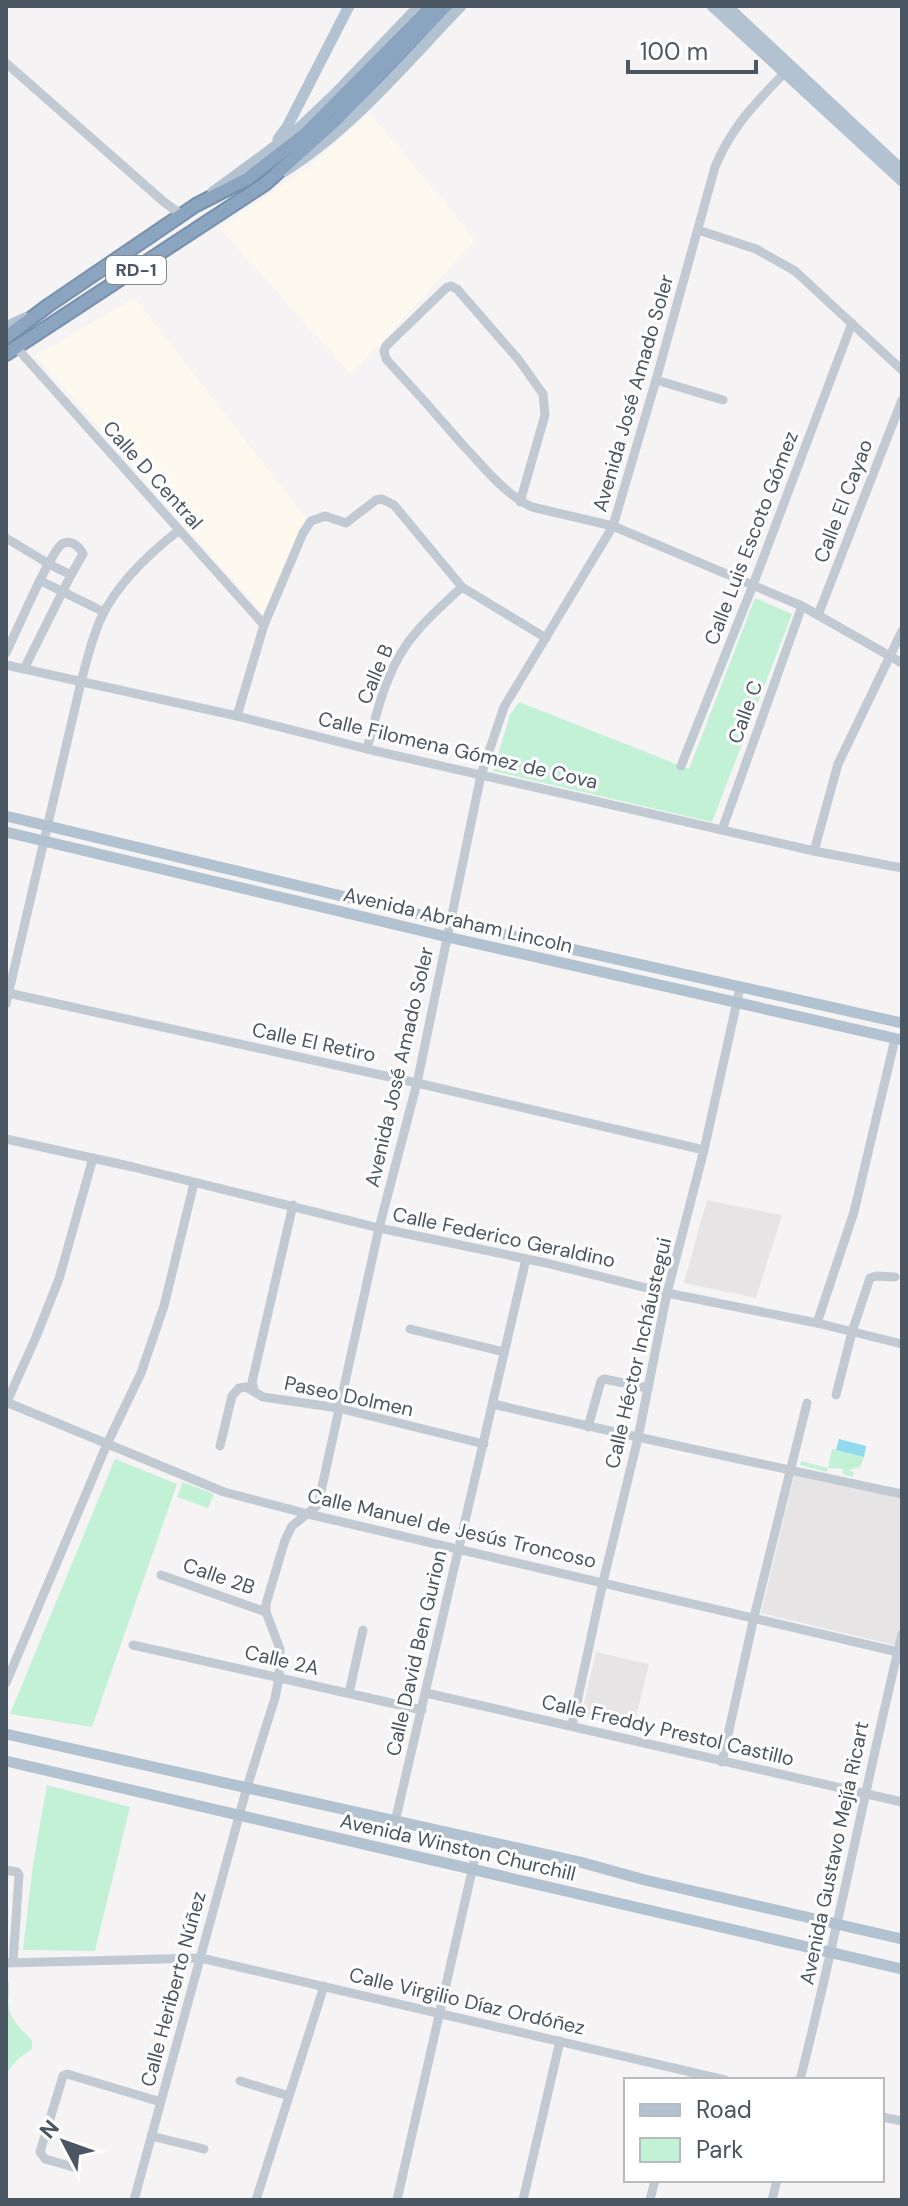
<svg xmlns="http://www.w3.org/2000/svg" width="908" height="2206" viewBox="0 0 908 2206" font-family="'DM Sans',sans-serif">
  <rect width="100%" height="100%" fill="#f5f3f3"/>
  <!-- commercial -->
  <g fill="#fdf9ef">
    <path d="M370 113 476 240 351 375 220 228 310 166Z"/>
    <path d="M135 298 306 518 263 614 35 355Z"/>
  </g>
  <!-- education -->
  <g fill="#e6e4e5">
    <path d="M707 1200 782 1215 756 1298 684 1283Z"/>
    <path d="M795 1473 902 1499V1630L898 1646 761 1613Z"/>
    <path d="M596 1652 649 1664 633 1729 581 1716Z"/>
  </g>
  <!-- green -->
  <g fill="#c3f1d5">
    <path d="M755 598 792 614 712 822 493 771 510 715 519 702 689 769Z"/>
    <path d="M832 1449 864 1457 860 1467 848 1470 854 1472 853 1477 842 1474 843 1469 828 1468 827 1472 800 1465 801 1461 828 1468Z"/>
    <path d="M115 1459 177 1484 92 1727 10 1714Z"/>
    <path d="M183 1482 214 1494 208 1508 177 1497Z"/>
    <path d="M47 1785 130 1807 95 1951 23 1950 33 1864Z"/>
    <path d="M6 1974C12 1988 7 1995 9 2008 11 2021 24 2031 32 2041V2049L19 2058 6 2073Z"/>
  </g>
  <!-- water -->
  <path fill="#90daee" d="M839 1439 866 1446 864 1457 836 1450Z"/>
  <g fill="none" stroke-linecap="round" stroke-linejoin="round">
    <!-- highway casing -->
    <g stroke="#7690ad" stroke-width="16">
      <g id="highway">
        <path d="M6 337 49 305 196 205 247 179 305 134 432 6"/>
        <path d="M6 354 265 184 336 120 445 6"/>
      </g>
    </g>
    <!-- minor -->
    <g stroke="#c1cad2" stroke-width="9">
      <path d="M6 63 164 202 182 215"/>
      <path d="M698 230 756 249 795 271 902 370"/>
      <path d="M16 347 264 625"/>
      <path d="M656 380 723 400"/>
      <path d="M520 502 545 415 543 394 518 359 457 289 451 286 446 288 386 346 384 351 386 359C412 387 437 415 462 444 483 466 504 494 532 507L613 526 802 606 902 663"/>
      <path d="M6 538 49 564 71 575 24 669"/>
      <path d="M41 581 104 612"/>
      <path d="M818 615 902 400"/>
      <path d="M6 653C15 635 50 552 62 544 71 539 79 546 83 554L71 575"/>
      <path d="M6 665 237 716 367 749 814 851 902 868"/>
      <path d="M237 716 264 625 303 533 311 521 325 516 346 523 376 500 382 499 394 505 462 587 546 638"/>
      <path d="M367 749C378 707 388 663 418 630 431 615 447 601 462 587"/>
      <path d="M681 766 753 585 852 323"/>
      <path d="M722 830 802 606"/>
      <path d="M814 851 838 764 902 631"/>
      <path d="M8 993 417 1083 704 1150"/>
      <path d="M6 1004 81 682C87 660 92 637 102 616 118 583 150 553 178 531"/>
      <path d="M6 1139 133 1167 379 1228 546 1263 667 1293 817 1323 902 1344"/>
      <path d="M817 1323 854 1212 895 1039"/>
      <path d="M410 1329 504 1352"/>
      <path d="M254 1390 252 1382 293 1205"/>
      <path d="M836 1395 852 1332 870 1278 876 1276 895 1277"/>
      <path d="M6 1402 224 1492 308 1514 902 1653"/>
      <path d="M6 1404 36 1337 59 1279 93 1158"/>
      <path d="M493 1404C629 1436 766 1465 902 1494"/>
      <path d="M588 1427 601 1381 604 1379 648 1388"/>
      <path d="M220 1446 232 1396 239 1388 246 1387 263 1397 338 1408 484 1444"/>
      <path d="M161 1575 266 1612"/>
      <path d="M133 1645 422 1710"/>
      <path d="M6 1683 107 1444 141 1373 164 1306 194 1183"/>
      <path d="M349 1693 363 1630"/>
      <path d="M426 1693C585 1728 743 1767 902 1802"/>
      <path d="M572 1725 603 1582 638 1438 667 1293 704 1150 740 988"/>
      <path d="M722 1762 754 1617 807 1403"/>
      <path d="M395 1822 526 1259"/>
      <path d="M6 1870 17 1872 19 1875 13 1962"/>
      <path d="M6 1963 201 1958 725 2080"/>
      <path d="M800 2080C838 1932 866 1782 902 1634"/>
      <path d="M240 2081 289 2096"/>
      <path d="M882 2117 902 2121"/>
      <path d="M151 2136 204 2149"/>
      <path d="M73 2167 45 2159 40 2152 63 2076 67 2074 161 2102"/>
      <path d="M134 2200 247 1787 275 1698 279 1678 280 1649 266 1612V1604L285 1540 292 1526 318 1505 379 1228 417 1083 481 775 504 707 613 526 656 380 715 167C733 124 757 102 788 69"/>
      <path d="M256 2200 324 1986"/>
      <path d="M397 2200 479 1840"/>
      <path d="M523 2200 560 2041"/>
      <path d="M650 2200 655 2180"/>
      <path d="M772 2200 777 2180"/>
    </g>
    <!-- major -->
    <g stroke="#b3c2d1" stroke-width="11">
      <path d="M712 6 902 181"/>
      <path d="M727 6 902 170"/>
      <path d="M278 139 287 127 349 6"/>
      <path d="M285 171C352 129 407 62 461 6"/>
      <path d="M213 192 297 130 336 93 419 6"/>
      <path d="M6 327 25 318"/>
      <path d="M6 816 459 924 902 1023"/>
      <path d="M6 832 452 938 902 1040"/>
      <path d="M6 1734 580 1862 645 1880 902 1939"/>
      <path d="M6 1761 902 1969"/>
    </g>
    <!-- highway -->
    <use href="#highway" stroke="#8ba5c1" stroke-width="12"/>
  </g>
  <g text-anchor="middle" stroke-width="6" stroke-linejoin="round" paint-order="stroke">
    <!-- shield labels -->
    <rect fill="#fff" stroke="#808990" stroke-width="2" x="106" y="256" width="60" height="28" rx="6"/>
    <g font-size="18" font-weight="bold" fill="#4a5661">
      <text x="136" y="276">RD-1</text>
    </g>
    <!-- street labels -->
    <g font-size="20" fill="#4a5661" stroke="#fff">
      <text transform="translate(633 393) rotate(-74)" y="7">Avenida José Amado Soler</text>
      <text transform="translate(153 475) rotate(48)" y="7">Calle D Central</text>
      <text transform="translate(843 501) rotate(-69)" y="7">Calle El Cayao</text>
      <text transform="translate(751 538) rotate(-69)" y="7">Calle Luis Escoto Gómez</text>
      <text transform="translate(375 674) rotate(-67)" y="7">Calle B</text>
      <text transform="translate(745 712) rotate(-70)" y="7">Calle C</text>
      <text transform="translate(458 750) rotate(13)" y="7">Calle Filomena Gómez de Cova</text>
      <text transform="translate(458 920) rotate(13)" y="7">Avenida Abraham Lincoln</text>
      <text transform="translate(314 1042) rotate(12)" y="7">Calle El Retiro</text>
      <text transform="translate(399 1067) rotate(-77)" y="7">Avenida José Amado Soler</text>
      <text transform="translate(504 1237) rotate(12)" y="7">Calle Federico Geraldino</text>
      <text transform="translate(638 1353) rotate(-77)" y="7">Calle Héctor Incháustegui</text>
      <text transform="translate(349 1396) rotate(12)" y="7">Paseo Dolmen</text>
      <text transform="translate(452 1528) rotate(13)" y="7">Calle Manuel de Jesús Troncoso</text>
      <text transform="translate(219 1576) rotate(19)" y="7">Calle 2B</text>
      <text transform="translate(416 1653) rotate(-77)" y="7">Calle David Ben Gurion</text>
      <text transform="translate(282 1660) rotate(13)" y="7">Calle 2A</text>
      <text transform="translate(668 1730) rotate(13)" y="7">Calle Freddy Prestol Castillo</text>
      <text transform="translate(458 1847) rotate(13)" y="7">Avenida Winston Churchill</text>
      <text transform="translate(834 1853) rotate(-78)" y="7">Avenida Gustavo Mejía Ricart</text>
      <text transform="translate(173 1989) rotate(-75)" y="7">Calle Heriberto Núñez</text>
      <text transform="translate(467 2001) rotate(13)" y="7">Calle Virgilio Díaz Ordóñez</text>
    </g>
  </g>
  <!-- border -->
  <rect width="908" height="2206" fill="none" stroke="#4a5661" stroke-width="16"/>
  <!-- legend -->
  <rect x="624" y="2078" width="260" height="104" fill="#ffffff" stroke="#b7bbc0" stroke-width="2"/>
  <rect x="640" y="2104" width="40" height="12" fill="#b3c2d1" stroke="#b7bbc0" stroke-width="2"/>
  <text x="696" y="2118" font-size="24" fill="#4a5661">Road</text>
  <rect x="640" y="2138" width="40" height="24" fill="#c3f1d5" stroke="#b7bbc0" stroke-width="2"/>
  <text x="696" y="2158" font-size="24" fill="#4a5661">Park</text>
  <!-- north arrow -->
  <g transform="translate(64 2142) rotate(311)" stroke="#ffffff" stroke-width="6" paint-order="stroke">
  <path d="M0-6L14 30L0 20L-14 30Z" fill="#4a5661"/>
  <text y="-12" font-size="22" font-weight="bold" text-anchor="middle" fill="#4a5661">N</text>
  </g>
  <!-- scale -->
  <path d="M628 60v12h128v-12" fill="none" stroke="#4a5661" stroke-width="4"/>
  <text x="640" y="60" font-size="24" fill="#4a5661" stroke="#ffffff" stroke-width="6" paint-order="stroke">100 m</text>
</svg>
